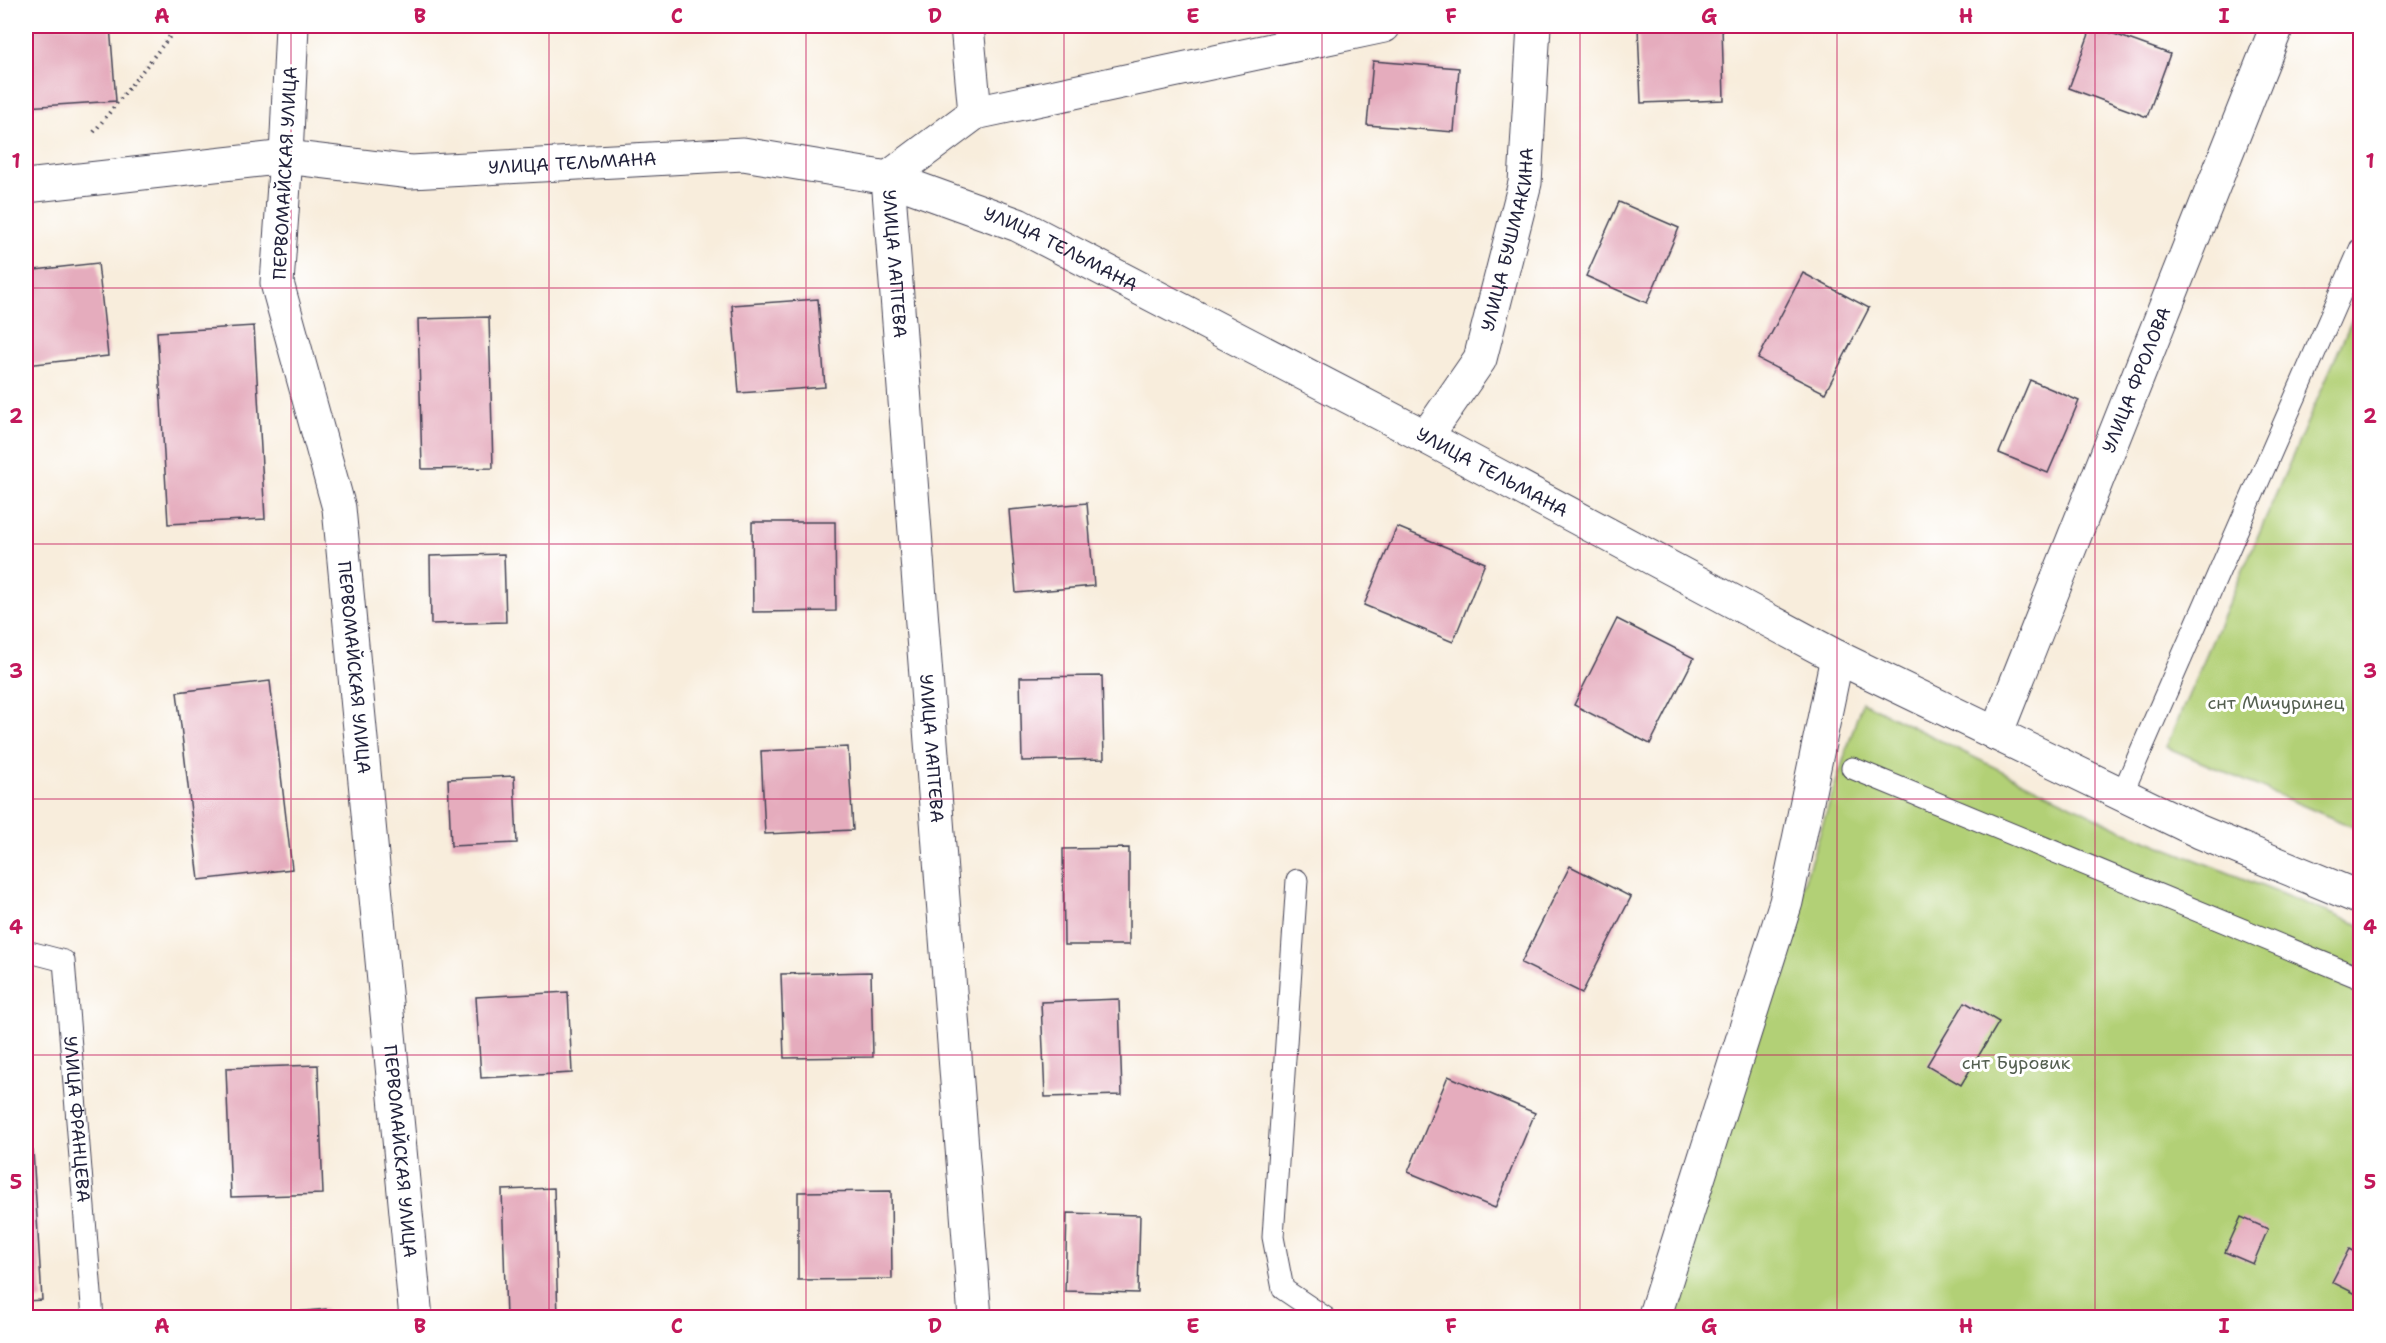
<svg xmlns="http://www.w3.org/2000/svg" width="2386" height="1343" viewBox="0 0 2386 1343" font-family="'Shantell Sans',sans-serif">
  <rect width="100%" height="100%" fill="#fff"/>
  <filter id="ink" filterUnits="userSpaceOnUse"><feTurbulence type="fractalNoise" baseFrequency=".0167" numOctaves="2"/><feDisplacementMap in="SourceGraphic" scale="12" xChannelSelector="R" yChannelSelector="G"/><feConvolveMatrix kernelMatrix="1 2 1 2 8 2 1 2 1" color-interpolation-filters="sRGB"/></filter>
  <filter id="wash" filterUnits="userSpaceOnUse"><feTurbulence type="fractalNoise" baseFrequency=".008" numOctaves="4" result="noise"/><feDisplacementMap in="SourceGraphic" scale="24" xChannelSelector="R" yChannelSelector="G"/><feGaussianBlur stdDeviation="1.35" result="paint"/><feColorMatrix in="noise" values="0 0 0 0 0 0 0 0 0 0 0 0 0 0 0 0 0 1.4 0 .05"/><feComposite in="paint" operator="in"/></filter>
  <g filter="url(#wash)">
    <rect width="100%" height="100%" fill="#f8eddc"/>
    <!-- green -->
    <g fill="#b2d076" stroke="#6a7958" stroke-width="1.5">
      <path d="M2360 301V830L2166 747Z"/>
      <path d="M1862 702 2126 832 2360 925V1317L1668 1318 1696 1218Z"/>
    </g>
    <g id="blocks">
      <!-- building -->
      <g fill="#e5acbd">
        <path d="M26 26H110L116 101 26 107Z"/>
        <path d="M1638 26H1722L1724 100 1641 103Z"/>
        <path d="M2092 26 2170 54 2147 117 2069 88Z"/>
        <path d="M1373 61 1459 68 1454 132 1367 125Z"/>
        <path d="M1619 202 1679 228 1647 303 1586 276Z"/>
        <path d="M98 263 108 356 26 365V271Z"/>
        <path d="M1803 273 1869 308 1825 393 1758 359Z"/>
        <path d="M818 299 825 387 739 393 732 305Z"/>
        <path d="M489 317 493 468 422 469 418 319Z"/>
        <path d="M254 326 265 519 168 524 157 332Z"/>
        <path d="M2030 380 2079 401 2048 473 1999 453Z"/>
        <path d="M1087 503 1094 586 1016 593 1009 510Z"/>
        <path d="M752 522H835L836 611 753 612Z"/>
        <path d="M1397 527 1485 563 1453 642 1364 605Z"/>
        <path d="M504 554 506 622 431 624 430 556Z"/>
        <path d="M1617 619 1694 658 1650 744 1574 705Z"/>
        <path d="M1102 676 1104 759 1022 761 1020 677Z"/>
        <path d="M270 681 292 869 199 880 177 692Z"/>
        <path d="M848 747 853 830 765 834 761 751Z"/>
        <path d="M514 776 517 843 451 846 448 779Z"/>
        <path d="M1129 848V945H1064L1063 849Z"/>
        <path d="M1570 866 1631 897 1582 993 1521 963Z"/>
        <path d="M871 972 873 1057 784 1058 781 974Z"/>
        <path d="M568 992 572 1073 481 1078 476 997Z"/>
        <path d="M1119 999 1122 1095 1045 1097 1041 1002Z"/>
        <path d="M1965 1002 1999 1022 1961 1085 1927 1065Z"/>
        <path d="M318 1065 323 1194 231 1197 226 1068Z"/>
        <path d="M1448 1076 1535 1113 1495 1208 1408 1172Z"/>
        <path d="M26 1151H33L42 1300 26 1301Z"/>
        <path d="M554 1188 558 1318H506L502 1190Z"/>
        <path d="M891 1191 892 1279 798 1280V1192Z"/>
        <path d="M1067 1213 1140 1215 1138 1293 1065 1291Z"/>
        <path d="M2241 1217 2268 1229 2253 1264 2225 1252Z"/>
        <path d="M2349 1249 2360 1255V1296L2332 1282Z"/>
        <path d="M326 1309 327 1318H253V1316Z"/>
      </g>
    </g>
  </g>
  <g filter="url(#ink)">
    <use href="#blocks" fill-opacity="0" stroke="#424053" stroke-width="1.5"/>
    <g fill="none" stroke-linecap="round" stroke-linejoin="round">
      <!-- service casing -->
      <g stroke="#424053" stroke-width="23">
        <g id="service">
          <path d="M1852 768 2360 978"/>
          <path d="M2122 794 2360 249"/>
          <path d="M1297 880 1273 1237 1283 1289 1326 1318"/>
          <path id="s1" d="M26 951 64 961 93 1318"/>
        </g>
      </g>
      <!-- minor casing -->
      <g stroke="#424053" stroke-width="35">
        <g id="minor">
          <path id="s2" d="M967 26 975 113 888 178 975 1318"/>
          <path d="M975 113 1384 26"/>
          <path id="s3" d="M286 157 277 283 339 508 416 1318"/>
          <path id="s4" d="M1426 437 1480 359 1525 183 1534 26"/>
          <path id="s5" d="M1996 734 2277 26"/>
          <path d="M1654 1318 1786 902 1837 657"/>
        </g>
      </g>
      <!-- tertiary casing -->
      <g stroke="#424053" stroke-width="35">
        <g id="tertiary">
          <path d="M286 157 292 26"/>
          <path id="s6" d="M26 186 286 157 411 172 743 154 888 178 1018 225 1426 437 1837 657 2200 832 2360 898"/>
        </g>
      </g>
      <!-- path -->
      <path stroke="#424053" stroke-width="4" stroke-dasharray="1.5 4.5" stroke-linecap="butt" d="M94 132 178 26"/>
      <!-- service -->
      <use href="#service" stroke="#fff" stroke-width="21"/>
      <!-- minor -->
      <use href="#minor" stroke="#fff" stroke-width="33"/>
      <!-- tertiary -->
      <use href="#tertiary" stroke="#fff" stroke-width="33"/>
    </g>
  </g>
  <!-- grid -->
  <path fill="none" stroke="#c2185b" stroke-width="1.5" stroke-opacity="0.55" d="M291 26V1318M549 26V1318M806 26V1318M1064 26V1318M1322 26V1318M1580 26V1318M1837 26V1318M2095 26V1318M26 288H2360M26 544H2360M26 799H2360M26 1055H2360"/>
  <g text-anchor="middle" stroke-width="6" stroke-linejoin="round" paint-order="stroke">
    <!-- street labels -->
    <g font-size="18" fill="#22223b" stroke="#fff">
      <text dy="6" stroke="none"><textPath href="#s6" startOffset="549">УЛИЦА ТЕЛЬМАНА</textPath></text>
      <text transform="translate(285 173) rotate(-87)" y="6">ПЕРВОМАЙСКАЯ УЛИЦА</text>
      <text dy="6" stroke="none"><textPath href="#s4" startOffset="218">УЛИЦА БУШМАКИНА</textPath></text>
      <text dy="6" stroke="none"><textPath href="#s6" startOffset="1054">УЛИЦА ТЕЛЬМАНА</textPath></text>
      <text dy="6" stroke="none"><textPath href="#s2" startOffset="282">УЛИЦА ЛАПТЕВА</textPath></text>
      <text dy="6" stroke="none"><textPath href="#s5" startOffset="381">УЛИЦА ФРОЛОВА</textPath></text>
      <text dy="6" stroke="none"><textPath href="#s6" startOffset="1540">УЛИЦА ТЕЛЬМАНА</textPath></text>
      <text dy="6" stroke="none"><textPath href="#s3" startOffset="520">ПЕРВОМАЙСКАЯ УЛИЦА</textPath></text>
      <text dy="6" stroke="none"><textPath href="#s2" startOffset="768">УЛИЦА ЛАПТЕВА</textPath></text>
      <text dy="6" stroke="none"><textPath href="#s1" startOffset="198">УЛИЦА ФРАНЦЕВА</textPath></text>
      <text dy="6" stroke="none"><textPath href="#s3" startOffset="1006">ПЕРВОМАЙСКАЯ УЛИЦА</textPath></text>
    </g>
    <!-- park labels -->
    <g font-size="18" fill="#545f50" stroke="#fff">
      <text x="2276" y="709">снт Мичуринец</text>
      <text x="2016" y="1069">снт Буровик</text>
    </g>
  </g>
  <!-- margin -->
  <rect width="2386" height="1343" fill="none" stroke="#fff" stroke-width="66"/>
  <rect x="33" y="33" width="2320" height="1277" fill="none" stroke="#c2185b" stroke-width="2"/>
  <g font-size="20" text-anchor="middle" font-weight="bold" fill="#c2185b">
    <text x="162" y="23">A</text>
    <text x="420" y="23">B</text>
    <text x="677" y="23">C</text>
    <text x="935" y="23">D</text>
    <text x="1193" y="23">E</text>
    <text x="1451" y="23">F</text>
    <text x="1709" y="23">G</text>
    <text x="1966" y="23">H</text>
    <text x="2224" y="23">I</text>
    <text x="16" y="168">1</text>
    <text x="2370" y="168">1</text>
    <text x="16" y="423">2</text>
    <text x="2370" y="423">2</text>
    <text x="16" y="678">3</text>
    <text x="2370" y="678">3</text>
    <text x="16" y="934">4</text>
    <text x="2370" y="934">4</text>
    <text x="16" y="1189">5</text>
    <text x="2370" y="1189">5</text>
    <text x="162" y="1333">A</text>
    <text x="420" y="1333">B</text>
    <text x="677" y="1333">C</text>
    <text x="935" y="1333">D</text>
    <text x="1193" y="1333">E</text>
    <text x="1451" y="1333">F</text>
    <text x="1709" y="1333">G</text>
    <text x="1966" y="1333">H</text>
    <text x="2224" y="1333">I</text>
  </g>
</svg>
